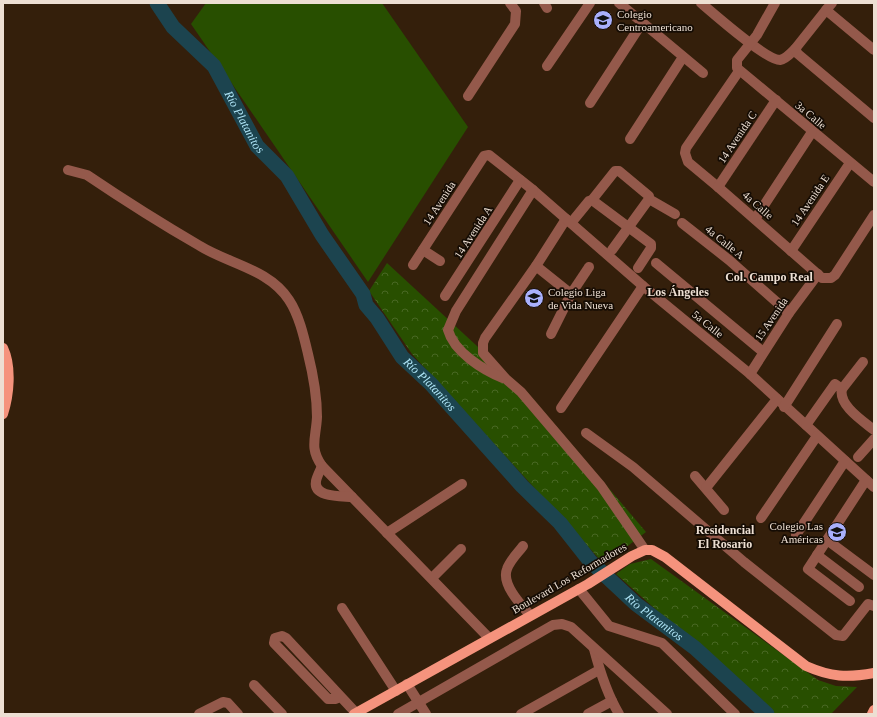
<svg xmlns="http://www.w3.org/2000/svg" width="877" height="717" font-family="Georgia,serif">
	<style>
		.green { fill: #284f00 }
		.forest { fill: url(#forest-crowns) }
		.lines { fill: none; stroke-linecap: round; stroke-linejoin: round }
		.river { stroke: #1c444f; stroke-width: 15 }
		.minor { stroke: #94594b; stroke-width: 10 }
		.major { stroke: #f5937d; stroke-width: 10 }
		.labels { text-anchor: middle; stroke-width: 3.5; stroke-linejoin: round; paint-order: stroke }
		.poi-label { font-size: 11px; fill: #eddfd3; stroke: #150c04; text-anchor: start }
		.street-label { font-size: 11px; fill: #eddfd3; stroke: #150c04 }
		.water-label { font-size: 12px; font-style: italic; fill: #afe5f7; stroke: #150c04 }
		.neighbourhood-label { font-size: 12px; font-weight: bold; fill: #eddfd3; stroke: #150c04 }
	</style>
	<defs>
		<pattern id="forest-crowns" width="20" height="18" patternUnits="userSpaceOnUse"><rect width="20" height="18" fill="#284f00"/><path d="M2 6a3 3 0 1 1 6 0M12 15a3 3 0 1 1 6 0" fill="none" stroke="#486824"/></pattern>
	</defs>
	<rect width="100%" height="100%" fill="#341f0b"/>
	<path class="green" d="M206,3H382L468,127L368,282L191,24Z"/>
	<g class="forest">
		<path d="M387,263L528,393L646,532L604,564L412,354L369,291Z"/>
		<path d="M651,559L818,680L836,686L857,687L831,714H773L616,574L630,564Z"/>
	</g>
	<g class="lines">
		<path class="river" id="s1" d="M157,3L173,27L214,66L257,146L287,176L322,235L363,294L366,305L377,318L402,357L431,384L522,486L560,523L590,561L636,604L695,648L767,714"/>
		<g class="minor">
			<path d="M544,3L547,8"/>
			<path d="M619,3L703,73"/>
			<path d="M701,3C714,14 766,60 780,60C786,59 791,53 795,49"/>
			<path d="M775,3L757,35L737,60V68L874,182"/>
			<path d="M832,3L826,10L874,50"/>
			<path d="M826,10L795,49L798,54L874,118"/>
			<path d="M547,66L590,3"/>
			<path d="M739,71L686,148L685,153L688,162L718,187L822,278H831L835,275L874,215"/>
			<path d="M468,96L515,24L516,11L510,3"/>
			<path d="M590,103L642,23"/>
			<path d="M630,139L683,57"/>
			<path d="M68,170L87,175C124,200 162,224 200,246C229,264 269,269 289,300C299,315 304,337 308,354C313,374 317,397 317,417C316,438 309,448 322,466L489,638"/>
			<path d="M718,187L776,100"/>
			<path d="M649,199L675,214"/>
			<path d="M592,200L651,244V248L638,268"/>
			<path d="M566,219L536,266L485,338L483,343V353L506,379L521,392L601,486L645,550"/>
			<path d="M755,219L812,132"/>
			<path d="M571,223L589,201L592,200L615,171H619L649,196V199L612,250"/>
			<path d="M682,223L729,260L789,313"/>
			<path d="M423,250L440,261"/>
			<path d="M791,251L850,163"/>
			<path d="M656,263L763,352"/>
			<path d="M413,265L484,156L489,155L533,190L643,286L750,374L874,487"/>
			<path d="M536,266L571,294L551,334"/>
			<path d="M571,294L589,267"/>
			<path d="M445,296L520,180"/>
			<path d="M863,362L842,389C838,405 863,421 874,430"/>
			<path d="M750,374L789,313L818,274"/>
			<path d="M503,378C483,370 454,352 448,330L456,311L533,190"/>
			<path d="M784,407L837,324"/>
			<path d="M561,408L643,286"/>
			<path d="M806,425L835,384L842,389"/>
			<path d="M586,433L633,467L744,562L836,635L843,636L868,604L874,606"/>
			<path d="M858,457L874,439"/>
			<path d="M322,466C320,471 317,476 316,481C313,498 342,496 352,497"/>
			<path d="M695,476L724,510"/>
			<path d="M706,488L777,399"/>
			<path d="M761,518L817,436"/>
			<path d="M387,533L462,484"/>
			<path d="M796,535L845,461"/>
			<path d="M827,540L874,575"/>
			<path d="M523,546C518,553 510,560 507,569C501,584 521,605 530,615"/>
			<path d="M817,555L859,587"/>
			<path d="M432,578L461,549"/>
			<path d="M579,589L609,626L662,643L735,714"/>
			<path d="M850,601L808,569L866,480"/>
			<path d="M342,608L396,691"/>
			<path d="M594,649C600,672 607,694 619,714"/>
			<path d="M407,684L426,714"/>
			<path d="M254,685L282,714"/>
			<path d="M340,697L335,699H328L274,643L275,638L282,636L286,638L356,713"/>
			<path d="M199,714L223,702L228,703L238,714"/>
			<path d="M398,714L553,625L562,624L571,627L667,714"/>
			<path d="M521,714L599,670"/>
			<path d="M588,714L612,701"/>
		</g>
		<g class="major">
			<path d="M3,348C12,367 9,395 3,414"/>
			<path d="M354,714L588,584L632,556L645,550H652L665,557L806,666C831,677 847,678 874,673"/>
			<path d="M872,714L874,710"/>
		</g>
	</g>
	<defs>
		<symbol id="school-disc" viewBox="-11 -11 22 22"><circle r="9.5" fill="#a9b0fc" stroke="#150c04"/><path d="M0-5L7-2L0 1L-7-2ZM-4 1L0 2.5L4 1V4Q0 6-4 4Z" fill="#111"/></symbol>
	</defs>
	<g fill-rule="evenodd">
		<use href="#school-disc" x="592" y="9" width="22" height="22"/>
		<use href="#school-disc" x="523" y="287" width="22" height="22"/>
		<use href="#school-disc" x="826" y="521" width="22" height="22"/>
	</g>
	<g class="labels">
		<g class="poi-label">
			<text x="617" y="18">Colegio<tspan x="617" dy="13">Centroamericano</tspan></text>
			<text x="548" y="296">Colegio Liga<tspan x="548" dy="13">de Vida Nueva</tspan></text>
			<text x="823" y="530" text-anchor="end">Colegio Las<tspan x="823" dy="13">Américas</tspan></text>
		</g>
		<g class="street-label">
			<text transform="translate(811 115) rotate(40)" y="4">3a Calle</text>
			<text transform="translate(737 137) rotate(-56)" y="4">14 Avenida C</text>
			<text transform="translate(810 200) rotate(-56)" y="4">14 Avenida E</text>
			<text transform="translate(439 203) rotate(-57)" y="4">14 Avenida</text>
			<text transform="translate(758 205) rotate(41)" y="4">4a Calle</text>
			<text transform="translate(473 232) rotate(-57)" y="4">14 Avenida A</text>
			<text transform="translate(725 242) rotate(39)" y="4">4a Calle A</text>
			<text transform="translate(771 319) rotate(-56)" y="4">15 Avenida</text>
			<text transform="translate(708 324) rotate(39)" y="4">5a Calle</text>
			<text transform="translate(569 578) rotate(-30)" y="4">Boulevard Los Reformadores</text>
		</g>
		<g class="water-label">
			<text dy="4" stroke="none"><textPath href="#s1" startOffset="149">Río Platanitos</textPath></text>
			<text dy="4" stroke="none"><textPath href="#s1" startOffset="473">Río Platanitos</textPath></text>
			<text dy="4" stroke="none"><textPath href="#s1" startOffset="797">Río Platanitos</textPath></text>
		</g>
		<g class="neighbourhood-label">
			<text x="769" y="281">Col. Campo Real</text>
			<text x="678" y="296">Los Ángeles</text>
			<text x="725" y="534">Residencial<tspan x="725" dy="14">El Rosario</tspan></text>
		</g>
	</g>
	<rect width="877" height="717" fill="none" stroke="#eddfd3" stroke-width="8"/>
</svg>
